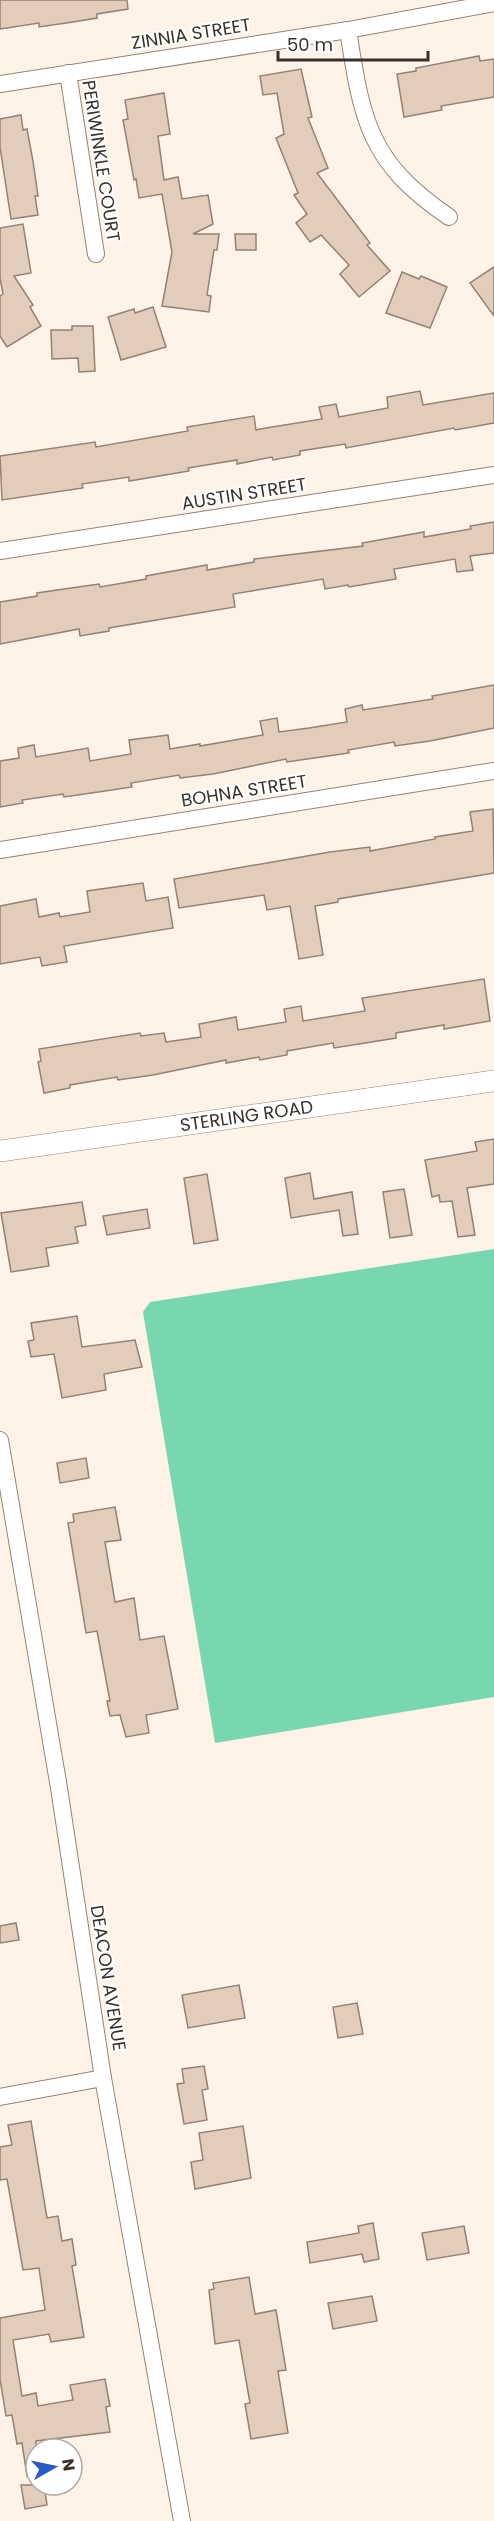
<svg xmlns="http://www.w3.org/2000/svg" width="494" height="2521" font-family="Poppins,sans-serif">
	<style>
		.green { fill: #78d7ae }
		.building { fill: #e2cdbc; stroke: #948171; stroke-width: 1.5 }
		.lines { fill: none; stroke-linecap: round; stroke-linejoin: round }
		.minor-casing { stroke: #968373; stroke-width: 18 }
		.tertiary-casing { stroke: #968373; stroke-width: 22 }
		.minor { stroke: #fff; stroke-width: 16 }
		.tertiary { stroke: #fff; stroke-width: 21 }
		.labels { text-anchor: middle; stroke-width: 4.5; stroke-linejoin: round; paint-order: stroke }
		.street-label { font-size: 18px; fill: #383029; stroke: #fff }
	</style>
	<rect width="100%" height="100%" fill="#fff2e7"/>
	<path class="green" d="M494,1249V1697L215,1743L143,1312L150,1302Z"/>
	<g class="building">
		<path d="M0,0H127L128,9L97,14V18L73,22L39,27V23L0,29Z"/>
		<path d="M479,56L480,61L494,59V97L441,106L442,110L404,117L397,74L416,71V68Z"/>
		<path d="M301,69L312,117L308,118L328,168L317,173L370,243L367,245L390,271L359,297L340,274L349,265L321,235L310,242L296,223L307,214L294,195L298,193L276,138L284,134L277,93L263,95L260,76Z"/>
		<path d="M164,93L170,134L158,136L164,180L178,177L182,199L208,195L213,224L193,234H219L217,250H214L207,295L211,296L209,312L162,306L172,252L162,194L139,198L136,179L134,180L123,120L128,119L125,100Z"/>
		<path d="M21,115L23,130L27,129L33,161L38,196H35L38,215L11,219L0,147V119Z"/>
		<path d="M23,224L31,273L14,276L33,305L30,307L41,326L7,347L0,336V296L3,294L0,278V228Z"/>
		<path d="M235,234H256V250H236Z"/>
		<path d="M494,267V316L470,283Z"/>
		<path d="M402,272L419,279L421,276L447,287L430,328L386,313Z"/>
		<path d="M153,307L166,347L121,360L108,317L134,309L135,313Z"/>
		<path d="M72,326H93L95,371L79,372L78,358L52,359L51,330H72Z"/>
		<path d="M420,391L423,405L494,393V423L455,430L454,428L346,448L345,444L300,451V455L273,460L272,457L237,464V460L188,468L189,471L129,481V477L82,484L83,488L2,500L0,456L95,442L96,447L188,431L187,427L254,416L256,430L260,429L322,419L319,407L336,404L339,417L388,408L387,397Z"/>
		<path d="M494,522V553L470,556L473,570L457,572L455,559L394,569L396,579L349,587L348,585L325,589L323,579L233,594L235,607L109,628V631L80,636L79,629L0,644V602L37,596V593L64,589L99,584L100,587L146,579V576L207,565V570L254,562V559L363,546L362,543L424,532V537L471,529L470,526Z"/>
		<path d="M494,685V728L430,741L395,746L394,742L348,750L349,753L321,757L287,762L286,759L213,774L180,778L179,775L131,783L132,787L105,791L64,797L63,794L22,800L23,803L0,807V761L19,758L18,748L34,745L36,757L88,748L90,761L131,754L129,740L168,735L170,749L200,744V746L263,735L260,721L277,718L279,732L309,728L347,722L345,709L362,705L363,710L433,699L432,696Z"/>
		<path d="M493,809L494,873L338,899V902L315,906L323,955L299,959L290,906L267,910L264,895L179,908L174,879L330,852L370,847V851L435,839V837L473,831L470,812Z"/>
		<path d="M143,883L146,901L168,897L173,928L64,946L67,962L42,966L40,957L0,964V906L36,899L39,917L59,913L60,917L90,912L87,891Z"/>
		<path d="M484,979L490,1021L444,1029V1025L396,1033V1038L334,1048L333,1043L287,1051V1055L260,1060L259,1057L226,1063V1060L153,1075L118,1080L117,1077L70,1085V1088L44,1093L38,1062L41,1061L39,1049L140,1033L141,1036L164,1033L166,1042L201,1037L199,1024L236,1017L238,1030L286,1022L284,1009L301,1006L303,1021L365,1011L362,998Z"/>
		<path d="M494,1139V1184L467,1188L475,1235L458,1237L452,1201L440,1202L439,1195L432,1197L425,1160L477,1151L475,1142Z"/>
		<path d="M310,1173L314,1199L352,1192L358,1234L343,1236L339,1210L291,1218L285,1178Z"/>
		<path d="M207,1174L218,1240L194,1244L184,1178Z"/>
		<path d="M404,1189L412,1235L390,1238L383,1192Z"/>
		<path d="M82,1202L86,1225L75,1227L78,1243L46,1248L49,1266L11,1272L1,1213Z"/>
		<path d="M147,1209L150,1228L107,1235L103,1216Z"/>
		<path d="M77,1316L82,1347L135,1340L142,1367L104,1374L106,1390L62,1398L54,1354L31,1357L28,1341L34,1340L31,1323Z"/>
		<path d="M86,1458L89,1478L60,1483L57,1463Z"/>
		<path d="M115,1507L121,1540L105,1542L115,1602L134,1598L140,1640L164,1636L178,1709L146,1715L149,1733L126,1737L120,1715L110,1716L107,1701H110L97,1631L86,1633L68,1523L74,1522L73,1514Z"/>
		<path d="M16,1923L19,1940L0,1943V1926Z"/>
		<path d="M239,1985L245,2018L188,2028L182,1995Z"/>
		<path d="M357,2003L363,2034L338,2038L333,2007Z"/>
		<path d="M204,2066L208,2089L202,2090L207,2120L184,2124L177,2084L184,2083L182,2069Z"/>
		<path d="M31,2121L47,2218L58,2216L62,2241L72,2239L76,2265L72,2266L84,2337L51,2342L49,2334L13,2340L22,2396L36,2393L38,2406L73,2400L70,2385L105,2379L110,2406L106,2407L110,2432L36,2441V2475L27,2476L22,2443L17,2444L12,2415L6,2416L0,2379V2318L45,2310L39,2268L23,2270L7,2179L0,2180V2147L12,2145L8,2125Z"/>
		<path d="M243,2126L251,2178L195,2189L191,2162L203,2160L199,2133Z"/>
		<path d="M373,2223L379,2259L364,2262L362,2254L310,2263L307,2242L359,2233L358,2226Z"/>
		<path d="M464,2226L469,2253L427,2260L422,2233Z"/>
		<path d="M249,2277L255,2314L276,2310L286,2370L278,2371L288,2433L251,2439L245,2404L250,2403L239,2340L215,2344L209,2290L214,2289L213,2283Z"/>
		<path d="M372,2296L377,2321L333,2329L328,2303Z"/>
		<path d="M21,2485H44L47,2505L25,2509Z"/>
	</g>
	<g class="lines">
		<defs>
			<g id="minor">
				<path d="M348,30C362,120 368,162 449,217"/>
				<path d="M68,73L96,254"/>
				<path d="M0,84L348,30L494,3"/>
				<path d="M0,551L494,475"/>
				<path d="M0,850L494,771"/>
				<path d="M0,1440L59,1788L103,2078L182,2521"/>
				<path d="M0,2097L103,2078"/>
			</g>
			<g id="tertiary">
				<path id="s1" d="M0,1151L494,1081"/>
			</g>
		</defs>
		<use href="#minor" class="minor-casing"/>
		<use href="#tertiary" class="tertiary-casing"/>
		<use href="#minor" class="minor"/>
		<use href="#tertiary" class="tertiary"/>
	</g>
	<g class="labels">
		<g class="street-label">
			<text transform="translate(191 34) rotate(-9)" y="6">ZINNIA STREET</text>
			<text transform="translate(101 161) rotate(81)" y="6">PERIWINKLE COURT</text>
			<text transform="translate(244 494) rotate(-9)" y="6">AUSTIN STREET</text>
			<text transform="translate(244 791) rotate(-9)" y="6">BOHNA STREET</text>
			<text dy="6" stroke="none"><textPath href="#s1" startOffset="249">STERLING ROAD</textPath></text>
			<text transform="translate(108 1978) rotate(81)" y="6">DEACON AVENUE</text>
		</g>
	</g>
	<g transform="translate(54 2467) rotate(81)"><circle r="28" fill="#ffffff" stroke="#afaca9" stroke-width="1.5"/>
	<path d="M0-4.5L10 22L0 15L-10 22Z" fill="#2759c7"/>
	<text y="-9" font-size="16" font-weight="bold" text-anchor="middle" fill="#383029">N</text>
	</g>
	<path d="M278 51v9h150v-9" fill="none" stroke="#383029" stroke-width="3"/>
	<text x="287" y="51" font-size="18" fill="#383029" stroke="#ffffff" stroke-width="4.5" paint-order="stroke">50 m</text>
</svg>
